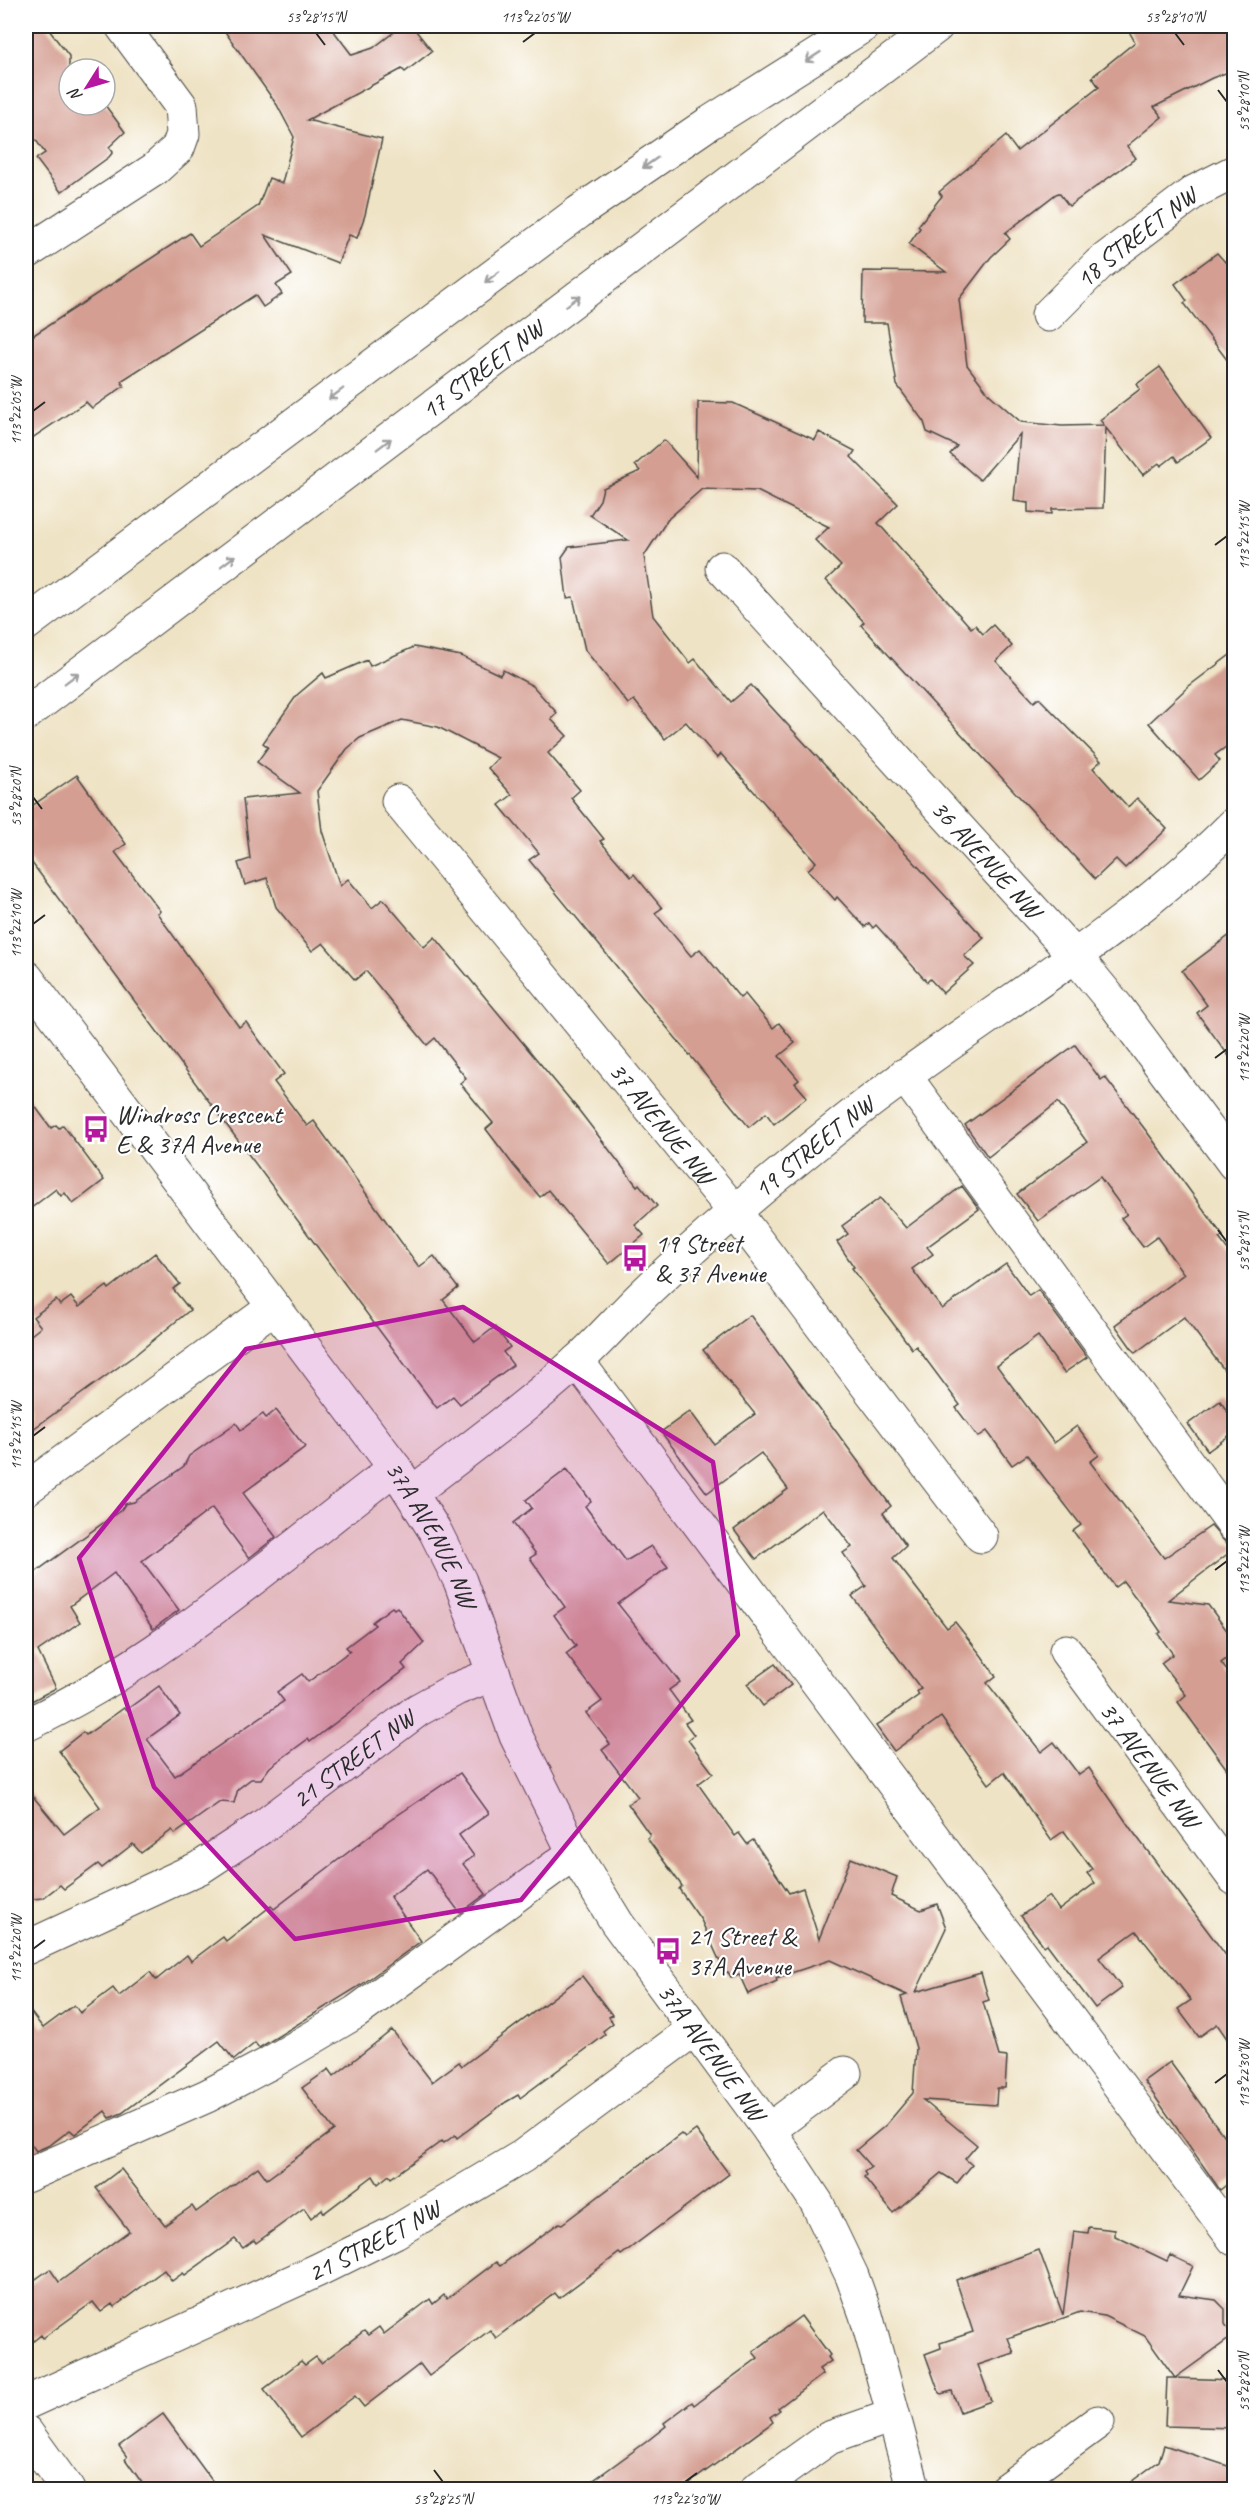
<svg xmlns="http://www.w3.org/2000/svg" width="1260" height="2515" font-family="Caveat,sans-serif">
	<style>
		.building { fill: #d49e92 }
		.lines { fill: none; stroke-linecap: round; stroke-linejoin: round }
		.minor-casing { stroke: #484742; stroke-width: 35 }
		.major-casing { stroke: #484742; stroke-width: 35 }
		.minor { stroke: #fff; stroke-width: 33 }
		.major { stroke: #fff; stroke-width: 33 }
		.oneway { stroke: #a0a0a0 }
		.marked { fill: #b5179e; fill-opacity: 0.2; stroke: #b5179e; stroke-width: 4.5; stroke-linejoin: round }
		.ticks { fill: none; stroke: #2b2b2b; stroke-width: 2 }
		.labels { text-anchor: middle; stroke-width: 4.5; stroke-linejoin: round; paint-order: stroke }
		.street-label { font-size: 26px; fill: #2b2b2b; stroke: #fff }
		.poi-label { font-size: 26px; fill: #2b2b2b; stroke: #fff; text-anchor: start }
		.neatline { fill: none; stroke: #2b2b2b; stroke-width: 2 }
		.ticks-label { font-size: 15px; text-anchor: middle; fill: #2b2b2b }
	</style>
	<rect width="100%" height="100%" fill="#fff"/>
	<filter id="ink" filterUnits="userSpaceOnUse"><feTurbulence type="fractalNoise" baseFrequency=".0167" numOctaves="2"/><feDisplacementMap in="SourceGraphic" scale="12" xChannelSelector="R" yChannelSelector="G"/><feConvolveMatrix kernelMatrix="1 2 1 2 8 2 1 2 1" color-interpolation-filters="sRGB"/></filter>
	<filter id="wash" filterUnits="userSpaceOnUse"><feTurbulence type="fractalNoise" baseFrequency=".008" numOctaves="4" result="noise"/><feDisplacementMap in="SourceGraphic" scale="24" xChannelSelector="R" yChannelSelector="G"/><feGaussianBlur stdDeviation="1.35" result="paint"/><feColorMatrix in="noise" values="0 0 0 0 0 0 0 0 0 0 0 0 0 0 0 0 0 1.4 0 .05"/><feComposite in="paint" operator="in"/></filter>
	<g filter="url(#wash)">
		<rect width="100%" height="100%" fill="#efe3c5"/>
		<g id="blocks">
			<g class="building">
				<path d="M26,26H46L69,56V105H105L125,132L109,147L113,152L109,157L61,192L36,159L45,153L26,126Z"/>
				<path d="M221,26H330L352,55L373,48L402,26H412L432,51L405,72L402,69L307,120L382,139L365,215L357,238L349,235L338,263L265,235L292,275L276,285L282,294L263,307L255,295L121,381L124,386L92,408L86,402L26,442V340L190,233L199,246L258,206L269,178L282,183L294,137L277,105Z"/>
				<path d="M1126,26H1234V70L1212,78L1154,107L1162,117L1127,146L1136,158L1069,206L1059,193L1056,194L1005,233L1010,239L991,257L959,299L967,365L989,394L1021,422L1062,426L1104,425L1100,420L1140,389L1137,384L1160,367L1211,438L1178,462L1174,456L1161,466L1159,463L1143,475L1106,428L1103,508L1052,509V514L1028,512V503L1014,501L1020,434L980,480L950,454L957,446L927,432L924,422L897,385L887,323H862L863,271L946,272L909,244L920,228L918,226L942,196L939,192L1006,136L1017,151L1099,87L1092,77L1135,42Z"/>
				<path d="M1217,253L1225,262L1234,255V369L1184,303L1187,301L1175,284Z"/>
				<path d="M698,402L733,403L815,440L819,432L855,451L851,457L898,504L878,523L971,628L975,625L983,634L993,625L1012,646L996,661L1034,702L1039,698L1101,761L1093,768L1128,807L1137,798L1167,829L1125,868L1116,859L1095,879L861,625L864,622L826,580L841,566L815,540L829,527L757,491L702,489L668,519L644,556L653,616L690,663L695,659L731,702L751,685L984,938L964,956L974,965L943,993L930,979L927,982L876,925L873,928L869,923L865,927L837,897L835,900L808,870L816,862L721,754L717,758L686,722L665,739L634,700L628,704L585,650L573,597L567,598L562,557L569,547L628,540L590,515L600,500L603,488L640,471L635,465L664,440L697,477Z"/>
				<path d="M414,647L461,656L500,675L503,670L533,686L557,713L551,719L567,736L548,753L580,790L571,798L604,839L600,841L631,877L634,874L662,908L655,913L691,956L700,949L740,998L745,994L773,1028L779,1023L795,1043L779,1056L799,1080L795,1083L807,1097L774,1124L766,1113L749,1127L529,860L539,853L499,805L512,795L488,768L498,758L438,727L402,720L360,738L347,749L317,791L322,831L340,886L348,879L372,908L383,899L424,947L435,937L577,1108L637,1186L639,1184L657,1206L635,1225L644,1235L609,1264L548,1190L540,1197L514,1166L486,1129L493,1123L460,1083L466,1078L435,1038L427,1045L366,971L355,980L323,943L312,951L276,907L267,878L245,885L238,863L250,859L243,799L300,793L257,762L268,747L263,743L297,695L323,673L326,678L367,660L370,666Z"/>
				<path d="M1234,652V741L1215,755L1220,761L1199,780L1149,723L1189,686Z"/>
				<path d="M77,775L126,844L115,852L160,911L157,913L239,1027L246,1022L284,1074L274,1082L307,1126L314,1121L419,1267L434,1256L458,1288L443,1300L475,1342L495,1327L510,1347L503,1352L513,1365L460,1404L453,1396L437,1408L26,855V810Z"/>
				<path d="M1234,932V1063L1197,1013L1207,1005L1182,971Z"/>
				<path d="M1075,1045L1101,1080L1105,1077L1147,1132L1223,1236L1219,1238L1234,1258V1383L1184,1317L1135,1353L1115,1325L1184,1274L1157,1237L1143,1247L1121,1218L1127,1214L1100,1177L1038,1221L1017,1194L1087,1142L1058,1102L988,1157L965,1125Z"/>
				<path d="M26,1094L51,1128L56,1125L59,1128L63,1125L104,1180L73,1204L65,1193L61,1196L56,1189L26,1212Z"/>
				<path d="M962,1186L979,1209L927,1247L933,1254L912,1269L942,1309L1006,1264L1029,1296L1038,1290L1087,1357L1064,1373L1038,1336L997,1366L1054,1443L1077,1426L1099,1455L1090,1462L1164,1558L1211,1526L1226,1543L1234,1544V1549L1168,1600L1208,1605L1234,1640V1653L1221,1663L1234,1680V1779L1178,1702L1186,1695L1161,1663L1173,1654L1158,1634L1161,1632L1152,1619L1123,1581L1115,1587L1073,1531L1081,1525L1027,1455L1012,1465L987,1431L978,1437L956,1408L960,1405L916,1346L912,1349L852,1268L854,1267L837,1242L848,1234L842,1226L880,1198L906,1228Z"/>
				<path d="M155,1253L180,1284L173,1289L190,1310L135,1355L26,1434V1339L41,1327L33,1317L56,1300L60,1305L71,1297L79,1307L107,1286L109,1289Z"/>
				<path d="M750,1315L891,1506L883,1513L906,1546L893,1558L947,1628L955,1622L981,1655L996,1676L987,1683L1041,1752L1054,1742L1079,1775L1089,1768L1131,1829L1234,1966V2049L1217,2024L1199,2037L1178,2009L1191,2000L1136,1931L1099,1958L1122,1988L1095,2008L1047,1944L1044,1946L1021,1916L1049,1896L1059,1910L1095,1883L1087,1873L1092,1869L1064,1831L1051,1840L1004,1772L989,1784L941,1717L894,1751L876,1726L919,1695L917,1691L921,1689L852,1596L866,1586L843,1553L852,1547L823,1509L756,1559L734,1530L788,1489L761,1453L707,1493L661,1432L690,1411L714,1444L755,1414L703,1350Z"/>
				<path d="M1220,1401L1234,1421V1432L1208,1451L1188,1424Z"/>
				<path d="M276,1410L305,1447L243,1493L276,1537L249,1558L212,1508L142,1561L179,1610L153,1629L114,1573L70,1606L80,1622L38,1651L56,1688L26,1704V1579L121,1510L125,1504L134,1502L184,1466L189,1456L236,1423L241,1430L263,1414L266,1418Z"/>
				<path d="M567,1469L591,1501L585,1506L626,1561L651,1546L668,1567L618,1604L680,1682L669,1690L691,1720L685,1723L694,1735L688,1740L713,1773L698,1784L735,1836L739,1833L747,1844L753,1840L789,1893L803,1888L819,1939L851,1858L897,1877L891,1896L921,1910L937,1904L946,1928L916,1992L981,1973L989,2000L983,2002L999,2056L1007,2057L1005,2088H997L996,2105L923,2100L977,2145L965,2159L972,2165L957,2183L941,2173L893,2213L864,2177L866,2175L864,2172L871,2167L856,2150L886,2125L913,2093L916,2048L901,1997L907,1995L830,1960L776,1978L777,1981L748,1994L739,1974L731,1977L728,1972L725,1973L701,1920L679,1889L682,1886L647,1838L650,1835L628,1804L638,1797L602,1750L610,1744L586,1713L602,1701L566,1654L576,1646L554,1615L565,1607L530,1558L536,1554L513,1523L532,1508L526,1500Z"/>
				<path d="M392,1607L394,1609L397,1607L424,1643L402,1664L406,1669L310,1742L308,1739L270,1767L261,1779H251L238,1789L234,1803L220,1802L175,1834L172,1830L141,1853L133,1844L102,1868L98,1864L64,1889L60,1885L43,1898L33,1899L26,1889V1788L64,1834L100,1807L59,1751L83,1732L86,1735L124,1708L126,1710L159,1686L180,1715L147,1739L175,1776L284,1701L277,1692L302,1674L308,1682L350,1651L346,1647L375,1625L372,1622Z"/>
				<path d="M775,1664L791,1685L763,1706L747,1684Z"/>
				<path d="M460,1773L489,1813L459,1835L474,1856L463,1864L486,1894L460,1913L427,1869L390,1897L421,1941L361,1985L259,2048L255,2043L234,2060L219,2041L122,2113L110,2118L105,2111L75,2134L70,2130L50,2145L36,2151L26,2137V2006L43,2028L74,2005L80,2013L113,1988L119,1996L150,1972L156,1980L187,1955L191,1961L223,1937L226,1941L271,1906L274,1909L389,1821Z"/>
				<path d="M582,1976L612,2015L609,2017L613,2023L603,2031L605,2035L520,2098L518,2095L506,2102L457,2138L455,2135L444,2143L442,2141L391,2178L389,2175L378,2184L373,2176L324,2213L322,2209L311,2218L304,2208L256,2243L254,2240L243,2248L235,2239L185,2275L183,2273L172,2281L164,2270L114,2307L112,2304L101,2312L93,2302L43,2338L41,2335L26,2347V2286L50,2269L59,2282L129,2231L96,2188L121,2169L165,2225L192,2206L196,2212L258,2167L267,2179L334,2130L302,2088L329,2069L334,2076L392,2030L432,2082L459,2062L462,2066Z"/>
				<path d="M1170,2062L1234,2150V2179L1220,2190L1144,2081Z"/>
				<path d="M696,2130L729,2174L621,2255L619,2253L559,2298L555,2293L496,2338L490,2330L429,2376L420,2364L364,2407L355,2396L301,2437L264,2389L301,2361L305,2365L316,2357L321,2363L364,2331L368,2335L379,2327L384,2334L430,2299L433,2304L444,2295L447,2299L496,2262L500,2266L559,2223L562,2224L681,2134L685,2138Z"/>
				<path d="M1089,2227L1115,2230V2236L1167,2261L1170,2255L1193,2266L1179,2295L1216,2300L1225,2309V2324L1233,2336L1175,2378L1234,2380V2428L1165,2426L1167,2378H1175L1145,2336L1104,2316L1080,2312L1008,2338L1014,2353L978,2365L991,2401L960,2412L952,2391L941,2394L938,2390L925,2354L941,2348L940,2343L973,2332L956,2280L1039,2250L1063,2315L1074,2231L1088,2233Z"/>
				<path d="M801,2316L830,2355L828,2357L831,2361L819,2369L823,2374L778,2408L780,2410L770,2417L773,2422L680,2490H580L646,2442L666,2426L664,2423L692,2402L694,2405L758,2358L753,2352Z"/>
				<path d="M163,2414L219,2490H147L125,2459L127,2457L119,2446Z"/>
				<path d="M1164,2445L1234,2468V2490H1120L1159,2461Z"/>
			</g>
		</g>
	</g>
	<g filter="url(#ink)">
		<use href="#blocks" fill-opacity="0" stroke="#484742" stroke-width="1.5"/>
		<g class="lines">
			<defs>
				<g id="minor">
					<path d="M26,253L155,169L178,148L183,134L181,106L122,26"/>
					<path id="s1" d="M1048,315L1099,264L1194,192L1234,172"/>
					<path id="s2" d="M722,568L1075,956L1117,1007L1234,1164"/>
					<path id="s3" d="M398,801L735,1212L981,1536"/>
					<path id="s4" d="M26,977L395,1468L435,1531L460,1581L516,1736L574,1853L617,1923L769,2130L817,2203L852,2276L866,2315L914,2490"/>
					<path d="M904,1075L1234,1526"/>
					<path d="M577,1361L1234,2239"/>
					<path d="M26,1489L274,1307"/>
					<path id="s5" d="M412,1493C467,1450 523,1410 575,1363C601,1340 624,1312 650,1288C712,1229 778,1174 845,1121C972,1020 1119,940 1234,824"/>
					<path id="s6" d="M1066,1651L1234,1878"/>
					<path d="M26,1725C161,1662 276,1558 395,1468"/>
					<path id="s7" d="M26,1948L201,1867L262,1827L418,1710L456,1689L494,1674"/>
					<path d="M769,2130L845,2073"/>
					<path d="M26,2176L207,2096L268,2064L356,2012L574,1853"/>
					<path id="s8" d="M26,2403L318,2270L395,2232L523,2156L693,2030"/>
					<path d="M26,2432L68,2490"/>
					<path d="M756,2490L829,2438L892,2416"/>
					<path d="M1005,2490L1098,2422"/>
				</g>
				<g id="major">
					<path d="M26,624L579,212L709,123L863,26"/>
					<path id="s9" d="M26,714L937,26"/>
				</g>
			</defs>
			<use href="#minor" class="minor-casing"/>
			<use href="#major" class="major-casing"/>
			<use href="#minor" class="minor"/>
			<use href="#major" class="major"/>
		</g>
		<defs><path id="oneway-shaft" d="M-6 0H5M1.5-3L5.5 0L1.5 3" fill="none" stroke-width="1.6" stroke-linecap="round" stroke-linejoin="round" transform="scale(1.5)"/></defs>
		<g class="oneway">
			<use href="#oneway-shaft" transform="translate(813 57) rotate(147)"/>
			<use href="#oneway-shaft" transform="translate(650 163) rotate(145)"/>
			<use href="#oneway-shaft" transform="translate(492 277) rotate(143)"/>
			<use href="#oneway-shaft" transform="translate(573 301) rotate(-37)"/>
			<use href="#oneway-shaft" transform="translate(336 394) rotate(143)"/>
			<use href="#oneway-shaft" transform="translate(384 444) rotate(-37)"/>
			<use href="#oneway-shaft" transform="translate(228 561) rotate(-37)"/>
			<use href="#oneway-shaft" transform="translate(72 678) rotate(-37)"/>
		</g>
	</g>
	<path class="marked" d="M463,1307L713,1462L738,1635L521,1900L295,1939L154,1787L79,1558L246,1349Z"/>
	<path class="ticks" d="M316,33L325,45M1175,33L1184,45M523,42L535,33M1218,90L1227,102M33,411L45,402M1215,545L1227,536M33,797L42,809M33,924L45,915M1215,1058L1227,1049M1218,1230L1227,1242M33,1436L45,1427M1215,1570L1227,1561M33,1949L45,1940M1215,2083L1227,2074M1218,2370L1227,2382M434,2470L443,2482M685,2482L697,2473"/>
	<defs>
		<symbol id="bus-bare" viewBox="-9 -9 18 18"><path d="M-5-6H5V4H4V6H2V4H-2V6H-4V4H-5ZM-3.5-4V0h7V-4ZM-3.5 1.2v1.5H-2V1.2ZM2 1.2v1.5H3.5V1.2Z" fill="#b5179e" stroke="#fff" stroke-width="2.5" paint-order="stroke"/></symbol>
	</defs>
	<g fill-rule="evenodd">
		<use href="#bus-bare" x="77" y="1110" width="38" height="38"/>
		<use href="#bus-bare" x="616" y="1239" width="38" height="38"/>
		<use href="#bus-bare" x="649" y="1932" width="38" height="38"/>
	</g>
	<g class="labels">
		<g class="street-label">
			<text dy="9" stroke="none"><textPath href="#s1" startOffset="118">18 STREET NW</textPath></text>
			<text dy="9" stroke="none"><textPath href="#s9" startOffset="572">17 STREET NW</textPath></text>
			<text dy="9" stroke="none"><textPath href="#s2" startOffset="393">36 AVENUE NW</textPath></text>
			<text dy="9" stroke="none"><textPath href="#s3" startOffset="416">37 AVENUE NW</textPath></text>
			<text dy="9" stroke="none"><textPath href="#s5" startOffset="531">19 STREET NW</textPath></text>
			<text dy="9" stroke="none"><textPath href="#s4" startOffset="690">37A AVENUE NW</textPath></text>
			<text dy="9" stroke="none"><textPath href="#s7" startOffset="380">21 STREET NW</textPath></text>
			<text dy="9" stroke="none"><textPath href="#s6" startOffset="141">37 AVENUE NW</textPath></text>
			<text dy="9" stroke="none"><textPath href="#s4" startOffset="1282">37A AVENUE NW</textPath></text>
			<text dy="9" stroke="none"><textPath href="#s8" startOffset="384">21 STREET NW</textPath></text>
		</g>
		<g class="poi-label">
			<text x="116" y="1123">Windross Crescent<tspan x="116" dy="30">E &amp; 37A Avenue</tspan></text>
			<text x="655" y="1252">19 Street<tspan x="655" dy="30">&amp; 37 Avenue</tspan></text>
			<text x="688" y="1945">21 Street &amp;<tspan x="688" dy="30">37A Avenue</tspan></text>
		</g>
	</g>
	<rect width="1260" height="2515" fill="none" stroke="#fff" stroke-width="66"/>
	<g transform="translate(87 87) rotate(233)"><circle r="28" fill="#ffffff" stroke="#aaaaaa" stroke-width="1.5"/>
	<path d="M0-4.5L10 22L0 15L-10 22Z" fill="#b5179e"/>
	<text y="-9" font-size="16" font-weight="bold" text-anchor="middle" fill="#2b2b2b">N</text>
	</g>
	<rect x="33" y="33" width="1194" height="2449" class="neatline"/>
	<g class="ticks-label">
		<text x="316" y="22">53°28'15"N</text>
		<text x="535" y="22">113°22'05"W</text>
		<text x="1175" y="22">53°28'10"N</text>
		<text transform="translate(1244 102) rotate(-90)" y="5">53°28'10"N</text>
		<text transform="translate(16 411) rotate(-90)" y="5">113°22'05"W</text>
		<text transform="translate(1244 536) rotate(-90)" y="5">113°22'15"W</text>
		<text transform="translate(16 797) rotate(-90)" y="5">53°28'20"N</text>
		<text transform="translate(16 924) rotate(-90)" y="5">113°22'10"W</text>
		<text transform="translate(1244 1049) rotate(-90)" y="5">113°22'20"W</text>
		<text transform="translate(1244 1242) rotate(-90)" y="5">53°28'15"N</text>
		<text transform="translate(16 1436) rotate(-90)" y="5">113°22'15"W</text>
		<text transform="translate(1244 1561) rotate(-90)" y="5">113°22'25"W</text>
		<text transform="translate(16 1949) rotate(-90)" y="5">113°22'20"W</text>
		<text transform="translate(1244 2074) rotate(-90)" y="5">113°22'30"W</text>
		<text transform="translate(1244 2382) rotate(-90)" y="5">53°28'20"N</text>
		<text x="443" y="2504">53°28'25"N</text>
		<text x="685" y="2504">113°22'30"W</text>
	</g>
</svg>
